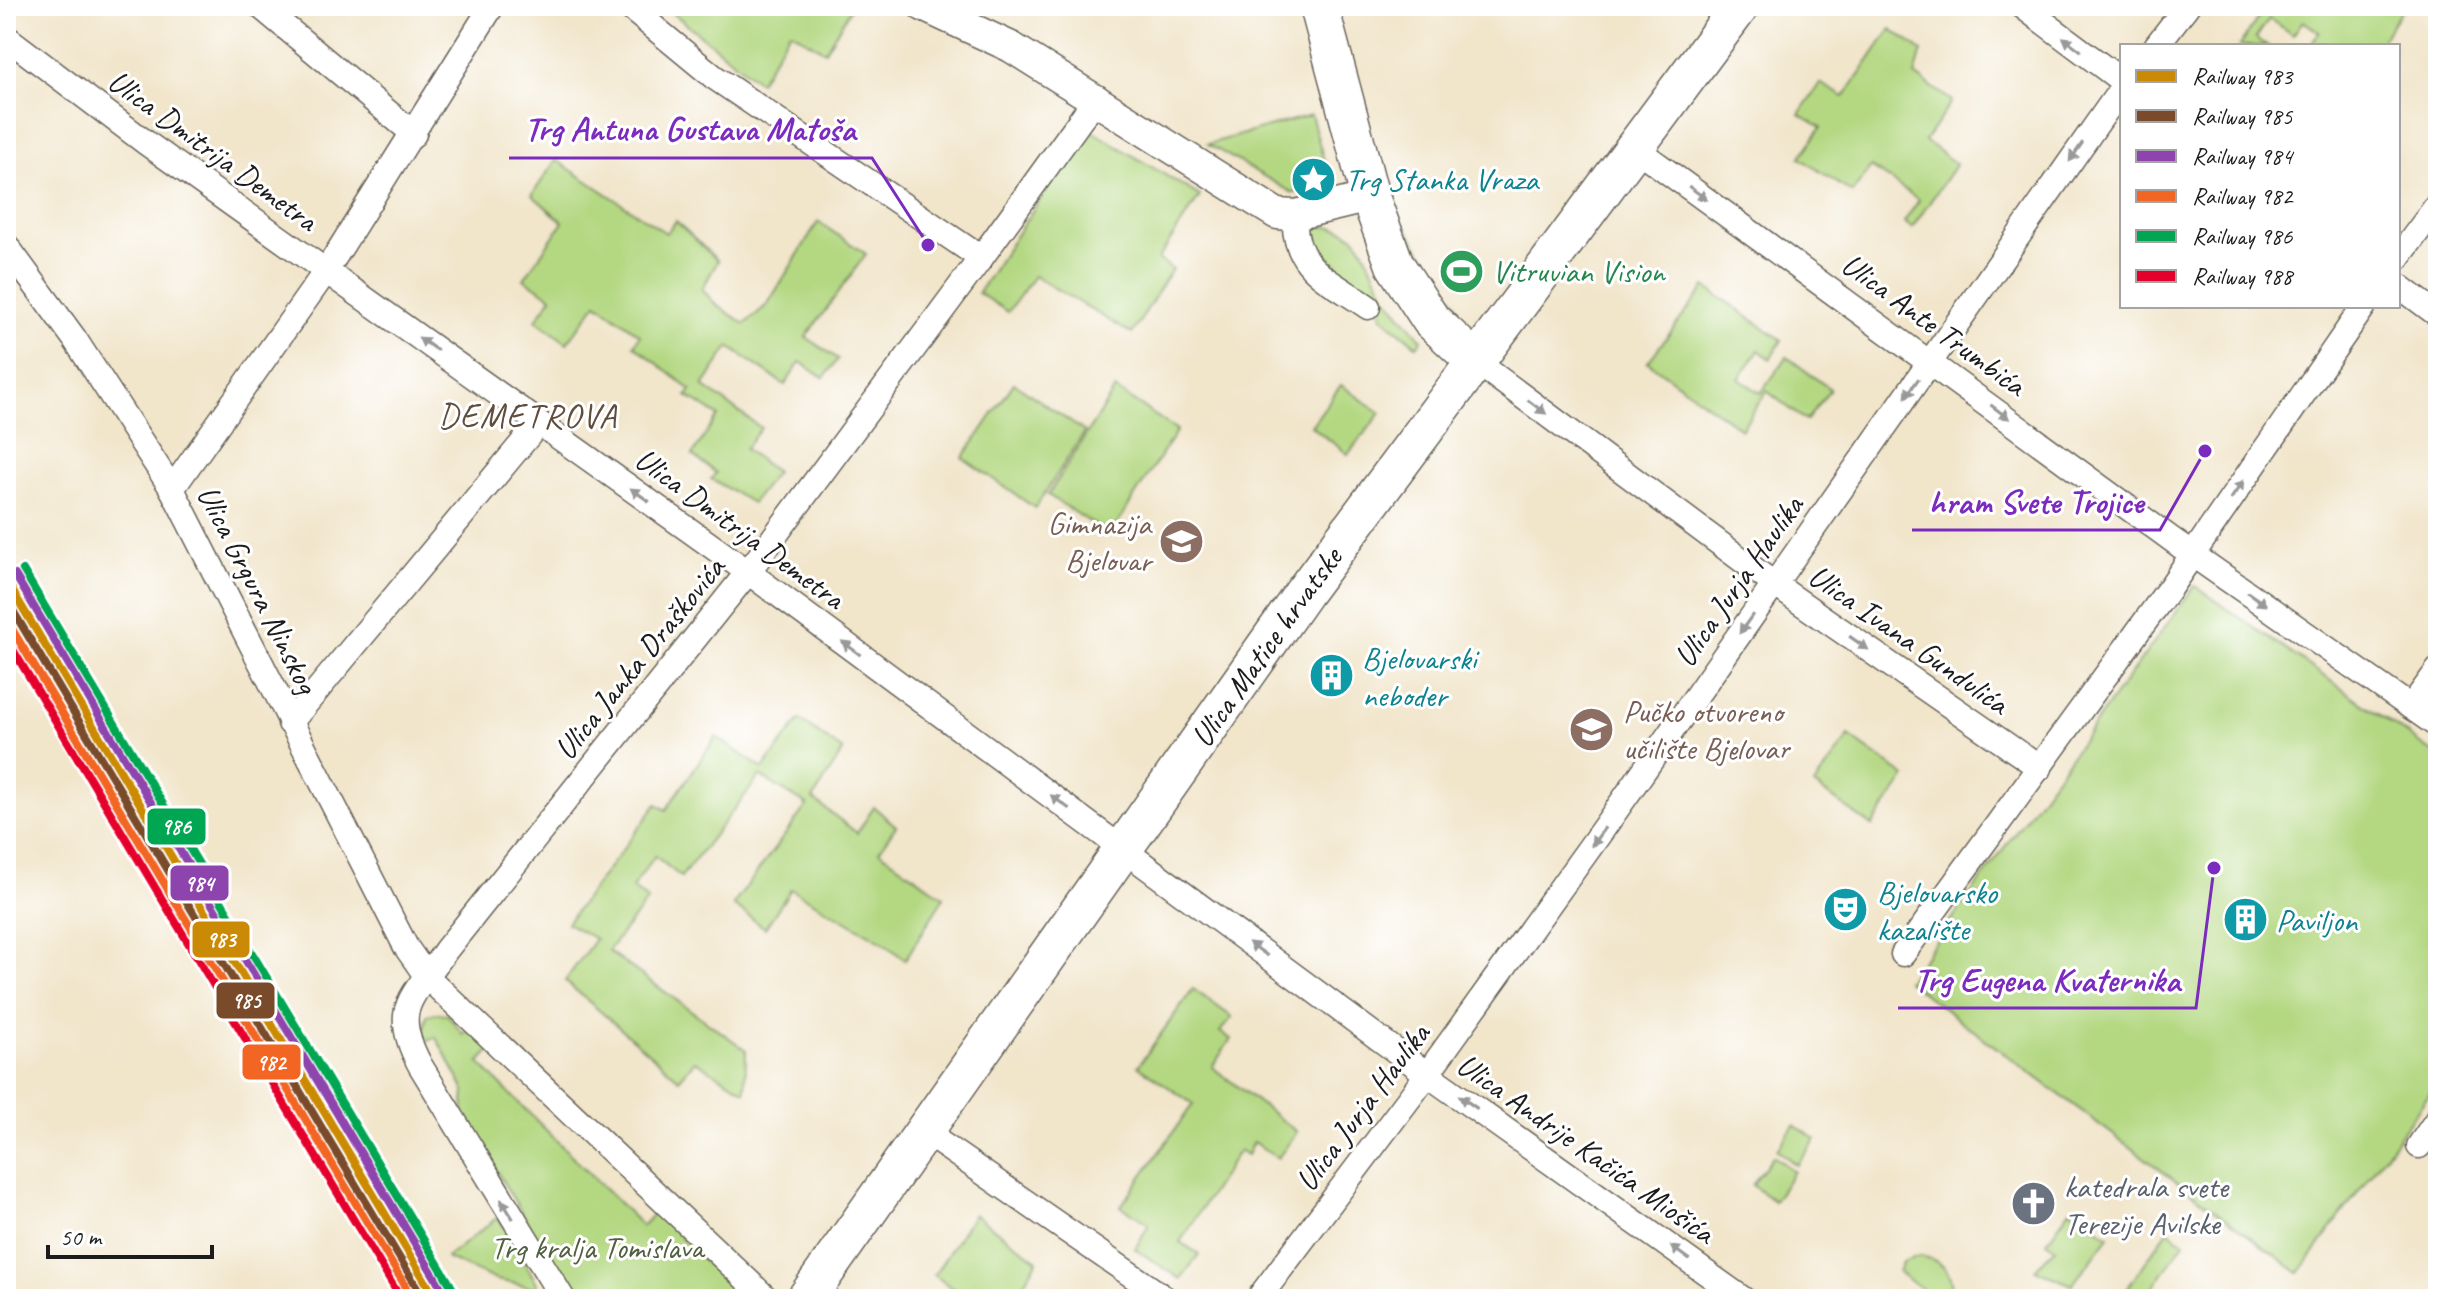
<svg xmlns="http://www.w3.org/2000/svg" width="2444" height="1305" font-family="Caveat,sans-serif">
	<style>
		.green { fill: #b4d882; stroke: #687a4f; stroke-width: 2 }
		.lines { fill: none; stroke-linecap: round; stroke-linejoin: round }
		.minor-casing { stroke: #676259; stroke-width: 27 }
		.tertiary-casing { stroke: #676259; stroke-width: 33 }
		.primary-casing { stroke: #676259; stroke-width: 41 }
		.minor { stroke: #fff; stroke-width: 24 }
		.tertiary { stroke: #fff; stroke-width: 30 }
		.primary { stroke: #fff; stroke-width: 38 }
		.rail-1-casing { stroke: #fff; stroke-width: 14 }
		.rail-2-casing { stroke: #fff; stroke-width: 14 }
		.rail-3-casing { stroke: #fff; stroke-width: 14 }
		.rail-4-casing { stroke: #fff; stroke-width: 14 }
		.rail-5-casing { stroke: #fff; stroke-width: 14 }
		.rail-6-casing { stroke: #fff; stroke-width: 14 }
		.rail-1 { stroke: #cb8a06; stroke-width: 8 }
		.rail-2 { stroke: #7a4b2a; stroke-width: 8 }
		.rail-3 { stroke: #8e44ad; stroke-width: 8 }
		.rail-4 { stroke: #f26522; stroke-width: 8 }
		.rail-5 { stroke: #00a651; stroke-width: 8 }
		.rail-6 { stroke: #e4002b; stroke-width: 8 }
		.oneway { fill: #999 }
		.labels { text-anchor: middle; stroke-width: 6; stroke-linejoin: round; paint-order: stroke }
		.street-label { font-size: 32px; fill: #1c1c1c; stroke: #fff }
		.culture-label { font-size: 32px; fill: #0d838f; stroke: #fff; text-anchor: start }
		.leisure-label { font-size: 32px; fill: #27864d; stroke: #fff; text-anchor: start }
		.education-label { font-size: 32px; fill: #785e54; stroke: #fff; text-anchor: end }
		.worship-label { font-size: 32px; fill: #5b616d; stroke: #fff; text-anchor: start }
		.park-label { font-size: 32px; fill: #515e40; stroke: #fff }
		.neighbourhood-label { font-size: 34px; letter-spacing: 2px; fill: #5f4e3d; stroke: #fff }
		.leader { fill: none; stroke: #7b2cbf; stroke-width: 3 }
		.callout-dot { fill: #7b2cbf; stroke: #fff; stroke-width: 3 }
		.callout-label { font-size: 34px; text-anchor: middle; font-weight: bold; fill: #7b2cbf; stroke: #fff; stroke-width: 6; stroke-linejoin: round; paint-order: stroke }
		.line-badge { stroke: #fff; stroke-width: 3 }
		.badge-label { font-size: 22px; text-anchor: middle; font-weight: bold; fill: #fff }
	</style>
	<rect width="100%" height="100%" fill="#fff"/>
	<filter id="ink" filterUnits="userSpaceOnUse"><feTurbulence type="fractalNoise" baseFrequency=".0125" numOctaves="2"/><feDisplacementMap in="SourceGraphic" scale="16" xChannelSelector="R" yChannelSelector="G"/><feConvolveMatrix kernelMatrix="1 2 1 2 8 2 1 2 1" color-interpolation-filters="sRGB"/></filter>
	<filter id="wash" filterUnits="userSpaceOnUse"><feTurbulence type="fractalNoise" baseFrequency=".006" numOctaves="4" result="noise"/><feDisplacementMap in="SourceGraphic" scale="32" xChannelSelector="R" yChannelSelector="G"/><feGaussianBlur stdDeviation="1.8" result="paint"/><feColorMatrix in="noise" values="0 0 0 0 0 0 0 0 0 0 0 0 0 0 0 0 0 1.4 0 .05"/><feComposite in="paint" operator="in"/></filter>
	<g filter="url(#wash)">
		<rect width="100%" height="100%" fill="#f1e5ca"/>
		<g class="green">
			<path d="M664,6H845L851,8L825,51L790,31L759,82Z"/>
			<path d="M2266,6H2397L2402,9L2378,46H2309L2319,32L2303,21L2293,35L2269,19L2256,38L2268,46H2239Z"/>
			<path d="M1891,29L1922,51L1915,75L1952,101L1925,141L1956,164L1912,228L1904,222L1919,200L1871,167L1852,193L1800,158L1821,127L1799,114L1820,83L1844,97Z"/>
			<path d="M1311,115L1325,164L1324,180L1306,192L1293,193L1208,144Z"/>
			<path d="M1087,128L1200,196L1158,259L1172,269L1132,334L1034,276L1008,312L978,293Z"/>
			<path d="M556,160L666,233L676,221L718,261L702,289L715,304L745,324L767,305L818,222L866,254L806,337L838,359L824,378L800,362L785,385L729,347L703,386L761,428L745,449L776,472L752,503L711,479L716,473L692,455L718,416L687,396L691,390L634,345L640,335L597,303L567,343L536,320L552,297L524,279L563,222L532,195Z"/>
			<path d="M1404,224L1457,304L1452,311C1432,298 1395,247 1404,224Z"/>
			<path d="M1312,227C1365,222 1362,254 1383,290C1393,308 1410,324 1422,340L1417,346L1382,317L1378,298L1310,250L1305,234Z"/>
			<path d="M1705,287L1782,340L1770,359L1759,350L1739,379L1761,393L1787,357L1830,389L1806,421L1767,391L1741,429L1648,362Z"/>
			<path d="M1014,383L1085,432L1035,508L963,458Z"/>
			<path d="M1341,385L1381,413L1348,454L1311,426Z"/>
			<path d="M1115,389L1177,430L1110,535L1048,495Z"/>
			<path d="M2195,586L2438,756V1082L2299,1273L1907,981Z"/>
			<path d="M800,720L843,751L813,799L857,833L874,807L896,826L879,851L944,897L905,960L883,942L791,889L765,928L733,905L807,805L760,776L681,877L655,856L632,888L648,900L608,951L746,1050L745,1091L695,1061L679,1079L565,981L595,939L567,923L657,804L666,810L716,737L763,769Z"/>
			<path d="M1849,736L1906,777L1872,826L1814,785Z"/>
			<path d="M1193,989L1232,1017L1220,1032L1231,1039L1212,1067L1297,1132L1278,1158L1253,1142L1247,1155L1239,1150L1180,1242L1199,1254L1181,1279L1135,1249L1149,1224L1121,1206L1193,1104L1138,1066Z"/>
			<path d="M437,1013L448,1015L463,1034L474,1026L493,1048L479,1063L642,1226L656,1211L741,1299H574L463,1116L465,1091L436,1037L421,1043L427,1015Z"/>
			<path d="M1794,1125L1816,1139L1797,1165L1777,1150Z"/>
			<path d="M1773,1156L1794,1171L1774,1201L1752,1185Z"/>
			<path d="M2070,1209L2109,1236L2072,1285L2035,1269L2056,1248L2047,1242Z"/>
			<path d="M974,1214L1038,1260L1014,1299H962L963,1296L934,1275Z"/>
			<path d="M498,1217L538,1285L537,1288L496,1280L446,1258Z"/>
			<path d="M2168,1230L2184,1242L2145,1299H2120Z"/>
			<path d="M1919,1256C1942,1259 1957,1275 1949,1299H1936L1898,1272L1902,1262Z"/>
		</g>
	</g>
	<g filter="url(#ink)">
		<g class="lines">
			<defs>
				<g id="minor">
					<path d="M260,6L414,134"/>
					<path d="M628,6L714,77L981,258L1097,97"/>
					<path d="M2022,6L2122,81"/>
					<path d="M6,37L145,142L748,572L1427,1074L1743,1299"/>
					<path d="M2156,46L2187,6"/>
					<path d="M1635,148L2193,555L2438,726"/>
					<path d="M1295,215C1291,268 1330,280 1368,307"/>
					<path d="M6,245L74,338L172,489L406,947L427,977L767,1299"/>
					<path d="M2398,258L2438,204"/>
					<path d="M2398,285L2438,315"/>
					<path d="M1474,360L1774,584L2040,768"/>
					<path d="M172,489L326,271L492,6"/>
					<path d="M2411,707L2438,670"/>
					<path d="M290,723L539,423"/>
					<path d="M1903,954L2171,586L2364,306"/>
					<path d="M923,1131L1166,1299"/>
					<path d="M2419,1146L2438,1118"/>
					<path d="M563,1299L420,1065C389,1007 413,998 446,950L748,572L981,258"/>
					<path d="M1258,1299L1420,1084L1603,829L2122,88"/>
				</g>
				<path id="tertiary" d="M923,6L1011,47L1277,214L1295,215L1370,197"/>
				<g id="primary">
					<path d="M1319,6L1370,197L1395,265L1431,320L1474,360"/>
					<path id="s1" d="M806,1299L1304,592L1740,6"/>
				</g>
			</defs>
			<use href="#minor" class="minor-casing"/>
			<use href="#tertiary" class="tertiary-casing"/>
			<use href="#primary" class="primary-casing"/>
			<use href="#minor" class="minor"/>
			<use href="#tertiary" class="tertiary"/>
			<use href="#primary" class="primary"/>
			<defs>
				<path id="rail-1" d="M6,580L436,1299"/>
				<path id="rail-2" d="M6,599L424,1299"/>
				<path id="rail-3" d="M15,575L445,1294"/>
				<path id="rail-4" d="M6,619L413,1299"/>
				<path id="rail-5" d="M23,570L453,1289"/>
				<path id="rail-6" d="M6,638L401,1299"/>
			</defs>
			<use href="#rail-1" class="rail-1-casing"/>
			<use href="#rail-2" class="rail-2-casing"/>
			<use href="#rail-3" class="rail-3-casing"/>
			<use href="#rail-4" class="rail-4-casing"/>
			<use href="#rail-5" class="rail-5-casing"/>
			<use href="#rail-6" class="rail-6-casing"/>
			<use href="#rail-1" class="rail-1"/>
			<use href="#rail-2" class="rail-2"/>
			<use href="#rail-3" class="rail-3"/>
			<use href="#rail-4" class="rail-4"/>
			<use href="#rail-5" class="rail-5"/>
			<use href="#rail-6" class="rail-6"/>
		</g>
		<defs><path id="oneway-solid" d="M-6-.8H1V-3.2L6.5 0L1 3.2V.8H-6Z" transform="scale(2)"/></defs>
		<g class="oneway">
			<use href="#oneway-solid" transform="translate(2072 44) rotate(-143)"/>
			<use href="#oneway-solid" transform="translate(2076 152) rotate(125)"/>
			<use href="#oneway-solid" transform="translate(1698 193) rotate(36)"/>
			<use href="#oneway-solid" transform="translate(428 344) rotate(-145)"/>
			<use href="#oneway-solid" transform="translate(1912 388) rotate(125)"/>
			<use href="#oneway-solid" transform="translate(1537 407) rotate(37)"/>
			<use href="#oneway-solid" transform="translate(2000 412) rotate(37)"/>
			<use href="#oneway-solid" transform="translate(2237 490) rotate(-56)"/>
			<use href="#oneway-solid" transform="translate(640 495) rotate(-145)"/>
			<use href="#oneway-solid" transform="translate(2257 599) rotate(35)"/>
			<use href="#oneway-solid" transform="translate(1746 624) rotate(125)"/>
			<use href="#oneway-solid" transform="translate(1859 643) rotate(35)"/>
			<use href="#oneway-solid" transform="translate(851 648) rotate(-143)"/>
			<use href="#oneway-solid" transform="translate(1060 802) rotate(-144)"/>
			<use href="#oneway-solid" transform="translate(1598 837) rotate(126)"/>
			<use href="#oneway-solid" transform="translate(1258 949) rotate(-144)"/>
			<use href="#oneway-solid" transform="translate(1468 1102) rotate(-145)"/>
			<use href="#oneway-solid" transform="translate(507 1209) rotate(-122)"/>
			<use href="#oneway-solid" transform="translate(1680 1253) rotate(-144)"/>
		</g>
	</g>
	<defs>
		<symbol id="sight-disc" viewBox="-11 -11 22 22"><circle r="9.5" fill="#0f9aa8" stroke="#fff"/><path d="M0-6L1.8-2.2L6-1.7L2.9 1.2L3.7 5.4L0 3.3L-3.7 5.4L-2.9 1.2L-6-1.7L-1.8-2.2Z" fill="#fff"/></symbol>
		<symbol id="stadium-disc" viewBox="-11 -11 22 22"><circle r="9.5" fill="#2e9e5b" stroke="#fff"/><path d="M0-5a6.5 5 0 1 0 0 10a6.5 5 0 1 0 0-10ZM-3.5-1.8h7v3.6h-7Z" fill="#fff"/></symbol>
		<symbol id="school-disc" viewBox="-11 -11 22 22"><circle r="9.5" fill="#8d6e63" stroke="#fff"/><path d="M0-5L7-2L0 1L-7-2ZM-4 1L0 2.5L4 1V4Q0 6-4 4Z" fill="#fff"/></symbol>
		<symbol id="building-disc" viewBox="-11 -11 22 22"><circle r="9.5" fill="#0f9aa8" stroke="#fff"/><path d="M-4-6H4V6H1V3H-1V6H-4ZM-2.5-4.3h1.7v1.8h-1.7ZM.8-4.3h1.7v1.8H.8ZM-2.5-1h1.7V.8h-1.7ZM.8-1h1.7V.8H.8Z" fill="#fff"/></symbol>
		<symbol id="university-disc" viewBox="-11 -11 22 22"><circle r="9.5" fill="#8d6e63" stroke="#fff"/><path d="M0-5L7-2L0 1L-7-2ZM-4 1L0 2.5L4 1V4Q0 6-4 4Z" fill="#fff"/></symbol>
		<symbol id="theatre-disc" viewBox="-11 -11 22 22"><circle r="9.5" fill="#0f9aa8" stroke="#fff"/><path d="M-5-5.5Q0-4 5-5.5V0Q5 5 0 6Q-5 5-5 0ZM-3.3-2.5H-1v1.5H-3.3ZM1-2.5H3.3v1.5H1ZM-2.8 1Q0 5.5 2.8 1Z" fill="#fff"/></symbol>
		<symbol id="church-disc" viewBox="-11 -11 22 22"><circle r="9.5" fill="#6b7280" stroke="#fff"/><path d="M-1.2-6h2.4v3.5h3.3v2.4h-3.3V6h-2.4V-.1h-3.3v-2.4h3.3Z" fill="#fff"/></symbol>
	</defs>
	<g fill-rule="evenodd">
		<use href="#sight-disc" x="1288" y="154" width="51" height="51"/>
		<use href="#stadium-disc" x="1436" y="246" width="51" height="51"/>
		<use href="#school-disc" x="1156" y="516" width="51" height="51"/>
		<use href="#building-disc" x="1306" y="650" width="51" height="51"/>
		<use href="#university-disc" x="1566" y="704" width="51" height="51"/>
		<use href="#theatre-disc" x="1820" y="884" width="51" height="51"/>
		<use href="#building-disc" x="2220" y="894" width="51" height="51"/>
		<use href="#church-disc" x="2008" y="1178" width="51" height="51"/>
	</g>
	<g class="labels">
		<g class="street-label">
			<text transform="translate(213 150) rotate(36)" y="11">Ulica Dmitrija Demetra</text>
			<text transform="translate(1934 324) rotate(36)" y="11">Ulica Ante Trumbića</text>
			<text transform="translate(740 528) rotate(36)" y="11">Ulica Dmitrija Demetra</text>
			<text transform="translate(1738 581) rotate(-55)" y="11">Ulica Jurja Haulika</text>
			<text transform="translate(258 589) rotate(63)" y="11">Ulica Grgura Ninskog</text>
			<text transform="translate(1909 639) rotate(35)" y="11">Ulica Ivana Gundulića</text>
			<text dy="11" stroke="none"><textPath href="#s1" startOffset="798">Ulica Matice hrvatske</textPath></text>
			<text transform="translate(639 658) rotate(-51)" y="11">Ulica Janka Draškovića</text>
			<text transform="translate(1362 1107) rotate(-53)" y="11">Ulica Jurja Haulika</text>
			<text transform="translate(1586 1148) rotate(35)" y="11">Ulica Andrije Kačića Miošića</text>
		</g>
		<g class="culture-label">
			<text x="1345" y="190">Trg Stanka Vraza</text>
			<text x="1362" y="669">Bjelovarski<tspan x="1362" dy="37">neboder</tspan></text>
			<text x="1877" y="903">Bjelovarsko<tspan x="1877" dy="37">kazalište</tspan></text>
			<text x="2276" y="931">Paviljon</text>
		</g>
		<g class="leisure-label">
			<text x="1492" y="282">Vitruvian Vision</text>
		</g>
		<g class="education-label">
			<text x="1151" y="534">Gimnazija<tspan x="1151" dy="37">Bjelovar</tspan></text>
			<text x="1623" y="722" text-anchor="start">Pučko otvoreno<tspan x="1623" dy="37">učilište Bjelovar</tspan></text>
		</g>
		<g class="worship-label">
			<text x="2064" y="1197">katedrala svete<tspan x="2064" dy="37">Terezije Avilske</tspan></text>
		</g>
		<g class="park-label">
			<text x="597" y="1258">Trg kralja Tomislava</text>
		</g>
		<g class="neighbourhood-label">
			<text x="528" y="427">DEMETROVA</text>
		</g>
	</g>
	<path class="leader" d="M928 245L872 158H509M2205 451L2160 530H1912M2214 868L2196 1008H1898"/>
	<g class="callout-dot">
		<circle cx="928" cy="245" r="8"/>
		<circle cx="2205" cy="451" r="8"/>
		<circle cx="2214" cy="868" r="8"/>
	</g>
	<g class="callout-label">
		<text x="690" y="140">Trg Antuna Gustava Matoša</text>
		<text x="2036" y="513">hram Svete Trojice</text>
		<text x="2047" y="991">Trg Eugena Kvaternika</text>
	</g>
	<g class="line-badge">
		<rect x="146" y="807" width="61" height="39" rx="8" fill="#00a651"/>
		<rect x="169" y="864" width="61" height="38" rx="8" fill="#8e44ad"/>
		<rect x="191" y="920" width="60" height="39" rx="8" fill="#cb8a06"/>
		<rect x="215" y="981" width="61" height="39" rx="8" fill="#7a4b2a"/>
		<rect x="241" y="1043" width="61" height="38" rx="8" fill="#f26522"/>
	</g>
	<g class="badge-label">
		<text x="176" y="834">986</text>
		<text x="199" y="891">984</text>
		<text x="221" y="947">983</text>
		<text x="246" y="1008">985</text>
		<text x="271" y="1070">982</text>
	</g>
	<rect width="2444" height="1305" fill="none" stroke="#fff" stroke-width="32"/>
	<rect x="2120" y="44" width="280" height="264" fill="#ffffff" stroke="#a4a4a4" stroke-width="2"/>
	<rect x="2136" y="70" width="40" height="12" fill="#cb8a06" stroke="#a4a4a4" stroke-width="2"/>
	<text x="2192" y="84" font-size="24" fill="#1c1c1c">Railway 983</text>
	<rect x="2136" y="110" width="40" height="12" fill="#7a4b2a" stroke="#a4a4a4" stroke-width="2"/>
	<text x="2192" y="124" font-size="24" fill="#1c1c1c">Railway 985</text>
	<rect x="2136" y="150" width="40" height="12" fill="#8e44ad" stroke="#a4a4a4" stroke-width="2"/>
	<text x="2192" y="164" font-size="24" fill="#1c1c1c">Railway 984</text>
	<rect x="2136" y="190" width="40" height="12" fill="#f26522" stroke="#a4a4a4" stroke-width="2"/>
	<text x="2192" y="204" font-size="24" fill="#1c1c1c">Railway 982</text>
	<rect x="2136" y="230" width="40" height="12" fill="#00a651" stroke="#a4a4a4" stroke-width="2"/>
	<text x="2192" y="244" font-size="24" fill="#1c1c1c">Railway 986</text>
	<rect x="2136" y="270" width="40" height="12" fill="#e4002b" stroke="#a4a4a4" stroke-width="2"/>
	<text x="2192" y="284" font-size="24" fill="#1c1c1c">Railway 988</text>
	<path d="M48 1245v12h164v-12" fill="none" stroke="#1c1c1c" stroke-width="4"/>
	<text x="60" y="1245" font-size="24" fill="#1c1c1c" stroke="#ffffff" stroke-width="6" paint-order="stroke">50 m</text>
</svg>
